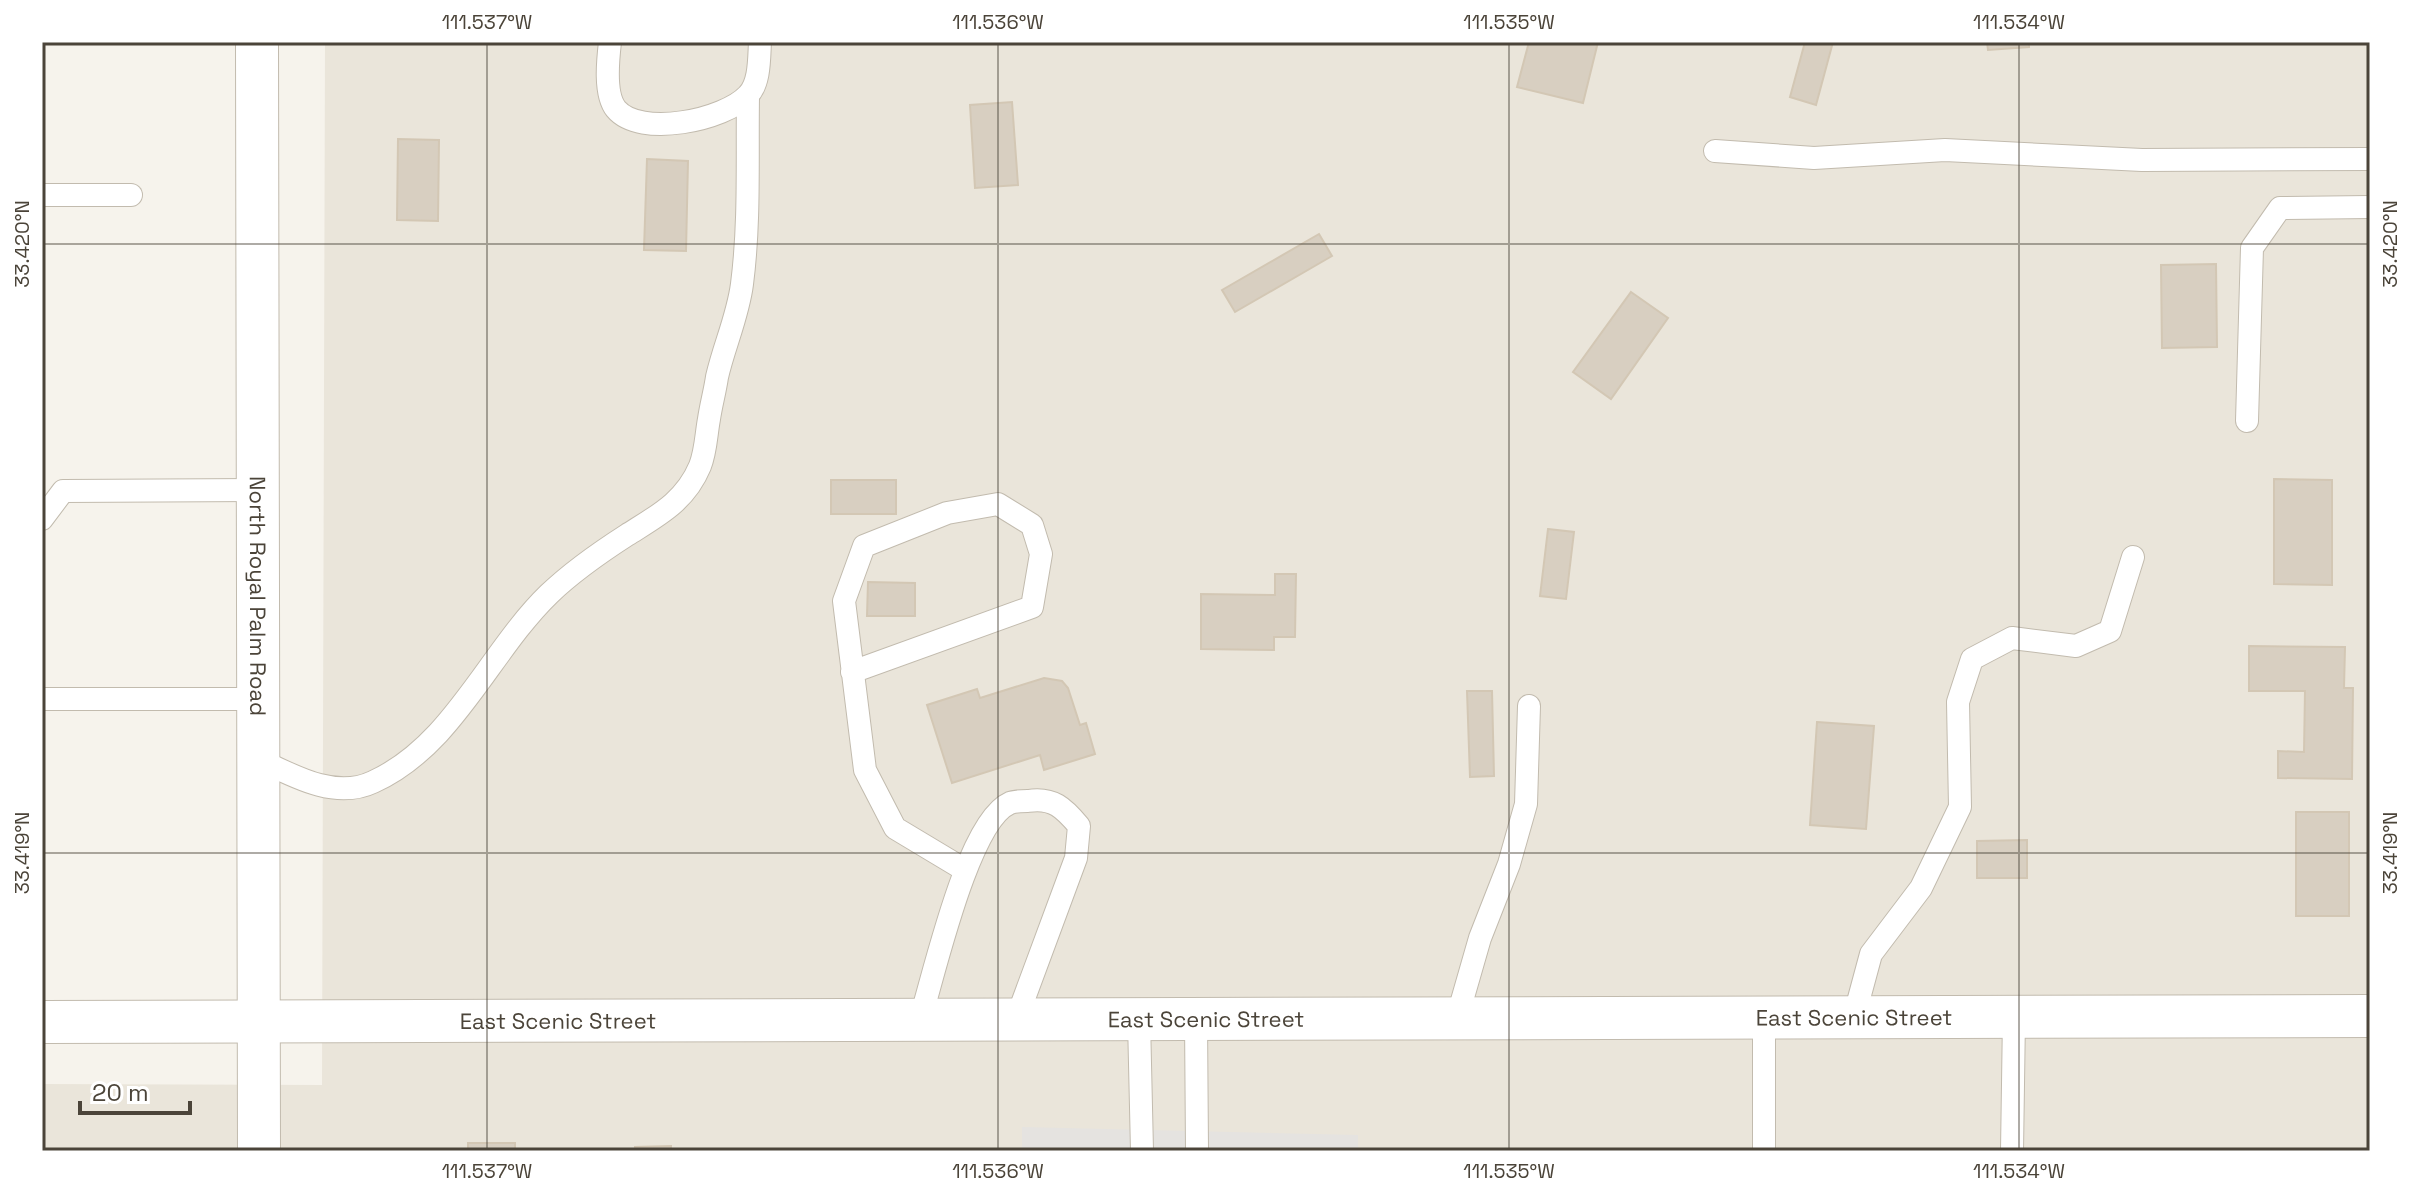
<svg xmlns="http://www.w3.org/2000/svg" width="2412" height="1193" font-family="'Space Grotesk',sans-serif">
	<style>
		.residential { fill: #eae5da }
		.parking { fill: #e5e3e0 }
		.building { fill: #d8cfc1; stroke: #d3c7b4; stroke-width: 2 }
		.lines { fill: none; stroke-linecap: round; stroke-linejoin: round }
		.service-casing { stroke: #c2bbae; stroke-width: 24 }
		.minor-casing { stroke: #c2bbae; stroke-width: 44 }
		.service { stroke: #fff; stroke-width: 22 }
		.minor { stroke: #fff; stroke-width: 42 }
		.ticks { fill: none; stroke: #4b4439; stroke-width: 2; stroke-opacity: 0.45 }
		.labels { text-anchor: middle; stroke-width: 6; stroke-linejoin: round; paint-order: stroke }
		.street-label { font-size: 22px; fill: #4b4439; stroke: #fff }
		.neatline { fill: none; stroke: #4b4439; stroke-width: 3 }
		.ticks-label { font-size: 20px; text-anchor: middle; fill: #4b4439 }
	</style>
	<rect width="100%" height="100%" fill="#f6f3ec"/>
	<path class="residential" d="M325,42H2370V1151H42V1084L322,1085Z"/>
	<path class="parking" d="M1022,1127L1358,1135V1151H1022Z"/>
	<g class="building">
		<path d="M1529,42H1598L1583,103L1517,87Z"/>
		<path d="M1805,42H1833L1816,105L1790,97Z"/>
		<path d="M1987,42H2029V47L1988,50Z"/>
		<path d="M1012,102L1018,185L975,188L970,105Z"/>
		<path d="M398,139L439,140L438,221L397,220Z"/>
		<path d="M647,159L688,161L686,251L644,250Z"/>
		<path d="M1319,234L1332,256L1235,312L1222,290Z"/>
		<path d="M2216,264L2217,347L2162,348L2161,265Z"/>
		<path d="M1631,292L1668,318L1611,399L1573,372Z"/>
		<path d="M2274,479L2332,480V585L2274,584Z"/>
		<rect x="831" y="480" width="65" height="34"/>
		<path d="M1548,529L1574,532L1566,599L1540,596Z"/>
		<path d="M1275,574H1296L1295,637H1274V650L1201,649V594L1275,595Z"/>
		<path d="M868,582L915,583V616H867Z"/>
		<path d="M2249,646L2345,647L2344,688H2353L2352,779L2278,778V751L2304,752L2305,691H2249Z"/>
		<path d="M1044,678L1062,681L1068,688L1080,725L1086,723L1095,754L1044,770L1040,755L952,783L927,705L977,689L980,698Z"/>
		<path d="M1467,691H1492L1494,776L1470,777Z"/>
		<path d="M1817,722L1874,726L1866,829L1810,825Z"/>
		<rect x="2296" y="812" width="53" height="104"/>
		<path d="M2027,840V878H1977V841Z"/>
		<rect x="468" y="1143" width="47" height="8"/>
		<path d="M671,1146V1151H635V1147Z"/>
	</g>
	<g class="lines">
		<defs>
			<g id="service">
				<path d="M610,42C608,59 604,94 616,109C640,138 725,120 748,95C760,83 759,58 760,42"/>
				<path d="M1715,151L1814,158L1945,150L2142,160L2370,159"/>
				<path d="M42,195H131"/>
				<path d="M2247,421L2252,248L2280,208L2370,207"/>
				<path d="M42,519L63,491L258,490"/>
				<path d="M852,672L1032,607L1041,554L1032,525L998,504L947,513L864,546L844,601L865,770L895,828L965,870"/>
				<path d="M42,699H258"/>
				<path d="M258,759C293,776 335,800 373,782C453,746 489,652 549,594C573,571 599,553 627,535C657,516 685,502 700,466C706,451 706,435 709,419C711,405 715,391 717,377C724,346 738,316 742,284C750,222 747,158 748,96"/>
				<path d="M1854,1017L1871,954L1921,888L1960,807L1958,702L1972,659L2012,638L2076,646L2110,631L2133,557"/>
				<path d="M1457,1018L1480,938L1509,864L1526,804L1529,706"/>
				<path d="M1764,1018V1151"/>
				<path d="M1196,1019L1197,1151"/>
				<path d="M920,1020C934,975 968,821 1010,803C1015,801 1023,801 1028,801C1053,797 1064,808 1079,826L1076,858L1016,1020"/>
				<path d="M1139,1020L1142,1151"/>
				<path d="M2012,1151L2014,1017"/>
			</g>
			<g id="minor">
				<path id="s1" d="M257,42L259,1151"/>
				<path id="s2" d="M42,1022L2370,1016"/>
			</g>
		</defs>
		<use href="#service" class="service-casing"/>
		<use href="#minor" class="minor-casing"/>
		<use href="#service" class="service"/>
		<use href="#minor" class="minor"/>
	</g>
	<path class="ticks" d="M487,42V1151M998,42V1151M1509,42V1151M2019,42V1151M42,244H2370M42,853H2370"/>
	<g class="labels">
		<g class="street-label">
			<text dy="8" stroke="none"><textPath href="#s1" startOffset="554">North Royal Palm Road</textPath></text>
			<text dy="8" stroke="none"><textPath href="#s2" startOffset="1812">East Scenic Street</textPath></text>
			<text dy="8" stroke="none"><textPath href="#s2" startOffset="1164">East Scenic Street</textPath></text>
			<text dy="8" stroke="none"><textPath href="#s2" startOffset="516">East Scenic Street</textPath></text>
		</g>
	</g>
	<rect width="2412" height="1193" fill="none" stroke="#ffffff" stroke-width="88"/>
	<path d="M80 1101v12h110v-12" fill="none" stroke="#4b4439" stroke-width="4"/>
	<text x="92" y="1101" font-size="24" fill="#4b4439" stroke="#ffffff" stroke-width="6" paint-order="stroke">20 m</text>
	<rect x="44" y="44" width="2324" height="1105" class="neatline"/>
	<g class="ticks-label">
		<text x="487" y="29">111.537°W</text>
		<text x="998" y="29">111.536°W</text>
		<text x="1509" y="29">111.535°W</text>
		<text x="2019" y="29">111.534°W</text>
		<text transform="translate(22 244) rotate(-90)" y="7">33.420°N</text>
		<text transform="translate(2390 244) rotate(-90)" y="7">33.420°N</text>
		<text transform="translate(22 853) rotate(-90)" y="7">33.419°N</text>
		<text transform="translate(2390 853) rotate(-90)" y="7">33.419°N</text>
		<text x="487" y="1178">111.537°W</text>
		<text x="998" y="1178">111.536°W</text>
		<text x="1509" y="1178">111.535°W</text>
		<text x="2019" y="1178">111.534°W</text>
	</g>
</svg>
